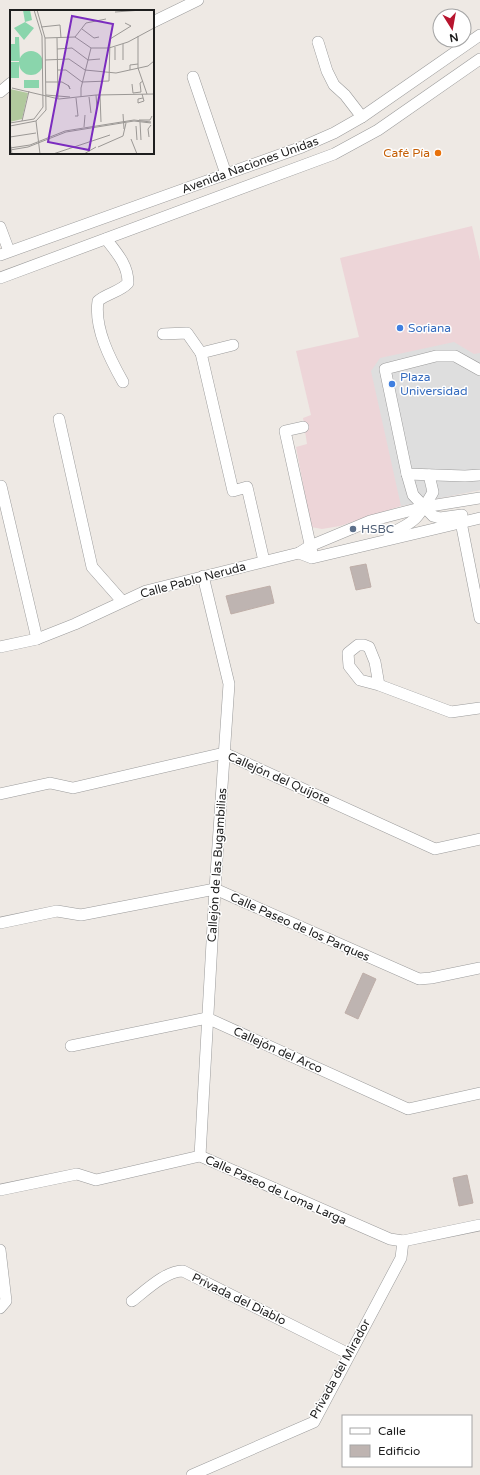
<svg xmlns="http://www.w3.org/2000/svg" width="480" height="1475" font-family="'Varela Round',sans-serif">
	<style>
		.commercial { fill: #edd5d8 }
		.parking { fill: #dedede }
		.building { fill: #beb4b1; stroke: #beaea8 }
		.lines { fill: none; stroke-linecap: round; stroke-linejoin: round }
		.minor-casing { stroke: #9b9b9b; stroke-width: 12 }
		.minor { stroke: #fff; stroke-width: 11 }
		.food-dot { fill: #e8710a; stroke: #fff; stroke-width: 1.5 }
		.shop-dot { fill: #3f7fe0; stroke: #fff; stroke-width: 1.5 }
		.service-dot { fill: #5c6f8a; stroke: #fff; stroke-width: 1.5 }
		.labels { text-anchor: middle; stroke-width: 3; stroke-linejoin: round; paint-order: stroke }
		.food-label { font-size: 12px; fill: #c56008; stroke: #fff; text-anchor: end }
		.street-label { font-size: 12px; fill: #1e1e1e; stroke: #fff }
		.shop-label { font-size: 12px; fill: #366cbe; stroke: #fff; text-anchor: start }
		.service-label { font-size: 12px; fill: #4e5e75; stroke: #fff; text-anchor: start }
		.inset-road { fill: none; stroke: #9b9895; stroke-width: 1 }
		.view { fill: #7b2cbf; fill-opacity: 0.15; stroke: #7b2cbf; stroke-width: 2 }
		.inset-edge { fill: none; stroke: #1e1e1e; stroke-width: 2 }
	</style>
	<rect width="100%" height="100%" fill="#eee9e4"/>
	<path class="commercial" d="M472,226L480,261V490L401,506L340,526L322,529L311,527L296,447L307,444L303,418L311,415L296,351L359,337L340,258Z"/>
	<path class="parking" d="M454,342L474,354L480,353V490L401,506L371,371L380,358Z"/>
	<g class="building">
		<path d="M366,564L371,587L356,590L350,567Z"/>
		<path d="M270,586L274,603L231,614L226,596Z"/>
		<path d="M363,973L376,979L358,1019L345,1013Z"/>
		<path d="M467,1175L473,1203L459,1206L453,1178Z"/>
	</g>
	<g class="lines">
		<defs>
			<g id="minor">
				<path d="M153,22L198,0"/>
				<path d="M318,42L327,71L334,85L345,95L362,117"/>
				<path d="M193,77L226,174"/>
				<path d="M0,92L11,83"/>
				<path d="M0,227L9,251"/>
				<path d="M106,239C117,253 128,265 128,283C120,292 107,293 98,301C94,328 110,359 123,382"/>
				<path d="M0,255L302,147L334,133L362,117L480,35"/>
				<path d="M0,278L334,154L378,130L480,59"/>
				<path d="M163,334L187,333L201,353"/>
				<path d="M233,345L201,353L233,491L247,487L264,561"/>
				<path d="M480,370L455,356H436L385,369L407,474L465,476L480,475"/>
				<path d="M59,419L92,567L122,601"/>
				<path d="M303,427L285,431L312,553"/>
				<path d="M407,474L413,495L433,516L440,518L462,515"/>
				<path d="M1,486L37,639"/>
				<path d="M461,522L480,618"/>
				<path d="M389,534C416,522 418,518 433,492L429,475"/>
				<path d="M299,553L312,558L480,518"/>
				<path d="M0,647L37,639L75,624L146,591L299,553L310,546L370,521L424,507L480,498"/>
				<path d="M379,685L375,662L369,647L364,645H358L348,653L349,666L360,680L379,685L451,712L480,708"/>
				<path d="M0,794L50,783L73,788L224,753L435,849L480,839"/>
				<path d="M0,923L57,911L81,915L215,889L419,979L431,978L480,968"/>
				<path d="M71,1046L207,1018L408,1109L480,1093"/>
				<path d="M200,1156L215,889L229,684L203,576"/>
				<path d="M0,1190L77,1174L96,1180L200,1156L390,1239L403,1241L480,1225"/>
				<path d="M0,1250L6,1301L0,1308"/>
				<path d="M132,1301C145,1291 167,1270 183,1271L349,1354"/>
				<path d="M192,1475L314,1422L401,1258L403,1241"/>
			</g>
		</defs>
		<use href="#minor" class="minor-casing"/>
		<use href="#minor" class="minor"/>
	</g>
	<circle class="food-dot" cx="438" cy="153" r="4"/>
	<g class="shop-dot">
		<circle cx="400" cy="328" r="4"/>
		<circle cx="392" cy="384" r="4"/>
	</g>
	<circle class="service-dot" cx="353" cy="529" r="4"/>
	<g class="labels">
		<g class="food-label">
			<text x="430" y="157">Café Pía</text>
		</g>
		<g class="street-label">
			<text transform="translate(250 165) rotate(-20)" y="4">Avenida Naciones Unidas</text>
			<text transform="translate(193 580) rotate(-15)" y="4">Calle Pablo Neruda</text>
			<text transform="translate(279 778) rotate(24)" y="4">Callejón del Quijote</text>
			<text transform="translate(217 865) rotate(-86)" y="4">Callejón de las Bugambilias</text>
			<text transform="translate(300 927) rotate(24)" y="4">Calle Paseo de los Parques</text>
			<text transform="translate(278 1050) rotate(24)" y="4">Callejón del Arco</text>
			<text transform="translate(276 1190) rotate(24)" y="4">Calle Paseo de Loma Larga</text>
			<text transform="translate(239 1299) rotate(26)" y="4">Privada del Diablo</text>
			<text transform="translate(340 1369) rotate(-61)" y="4">Privada del Mirador</text>
		</g>
		<g class="shop-label">
			<text x="408" y="332">Soriana</text>
			<text x="400" y="381">Plaza<tspan x="400" dy="14">Universidad</tspan></text>
		</g>
		<g class="service-label">
			<text x="361" y="533">HSBC</text>
		</g>
	</g>
	<g transform="translate(10 10)">
		<rect width="144" height="144" fill="#eee9e4"/>
		<path d="M0,79L18,83L12,109L0,112Z" fill="#b1c99d"/>
		<path d="M13,0H20L22,10L15,12L24,18L14,30L4,18L15,12ZM5,27H9L10,51H0V34H5ZM9 53a12 12 0 1 1 24 0a12 12 0 1 1-24 0ZM0,52H9V68H0ZM14,70H29V78H14Z" fill="#8ad5ac"/>
		<path class="inset-road" d="M105,2L132,0M31,17L50,15L51,28M72,19L84,28L89,27M128,26V58L137,84M65,27L76,13L96,9M35,28L65,27L81,38H99L118,32L144,18M47,28L48,88M105,37V50M47,39L62,38L78,50L90,49M35,50L59,49L75,60L106,63L138,56L144,51M113,50V34M48,60H56L72,72L99,71L100,29L121,16L115,13M120,60V55L128,54M36,72H52L59,76L60,79L58,75M122,74L123,83L131,82L130,73L133,71M2,78L49,89L86,85L144,84M132,84L134,91L128,93V89L133,88M36,85L60,87M86,85L87,98M90,85L91,112M71,87V78L81,38M79,87L81,103M113,104L114,119M65,106H68L66,88M129,110H140L142,106M12,111L19,81M26,111L30,144M130,112L131,130M0,113L24,109L33,97L32,26L24,0M0,116L26,111L36,100L35,28L27,0M126,116L127,130M74,117L75,105M0,127L26,123M139,127L138,119L141,115M121,129L127,144M0,132L2,144M88,137L113,126L116,113M0,138L20,135L55,121L124,110L141,112M0,140L18,137L56,122L124,111L141,113M43,144L100,125M74,144L86,137"/>
		<path class="view" d="M62,6L103,14L79,140L38,132Z"/>
		<rect width="144" height="144" class="inset-edge"/>
	</g>
	<rect x="342" y="1415" width="130" height="52" fill="#ffffff" stroke="#a5a5a5"/>
	<rect x="350" y="1428" width="20" height="6" fill="#ffffff" stroke="#a5a5a5"/>
	<text x="378" y="1435" font-size="12" fill="#1e1e1e">Calle</text>
	<rect x="350" y="1445" width="20" height="12" fill="#beb4b1" stroke="#a5a5a5"/>
	<text x="378" y="1455" font-size="12" fill="#1e1e1e">Edificio</text>
	<g transform="translate(452 28) rotate(169)"><circle r="19" fill="#ffffff" stroke="#a5a5a5"/>
	<path d="M0-3L7 15L0 10L-7 15Z" fill="#b7142e"/>
	<text y="-6" font-size="11" font-weight="bold" text-anchor="middle" fill="#1e1e1e">N</text>
	</g>
</svg>
